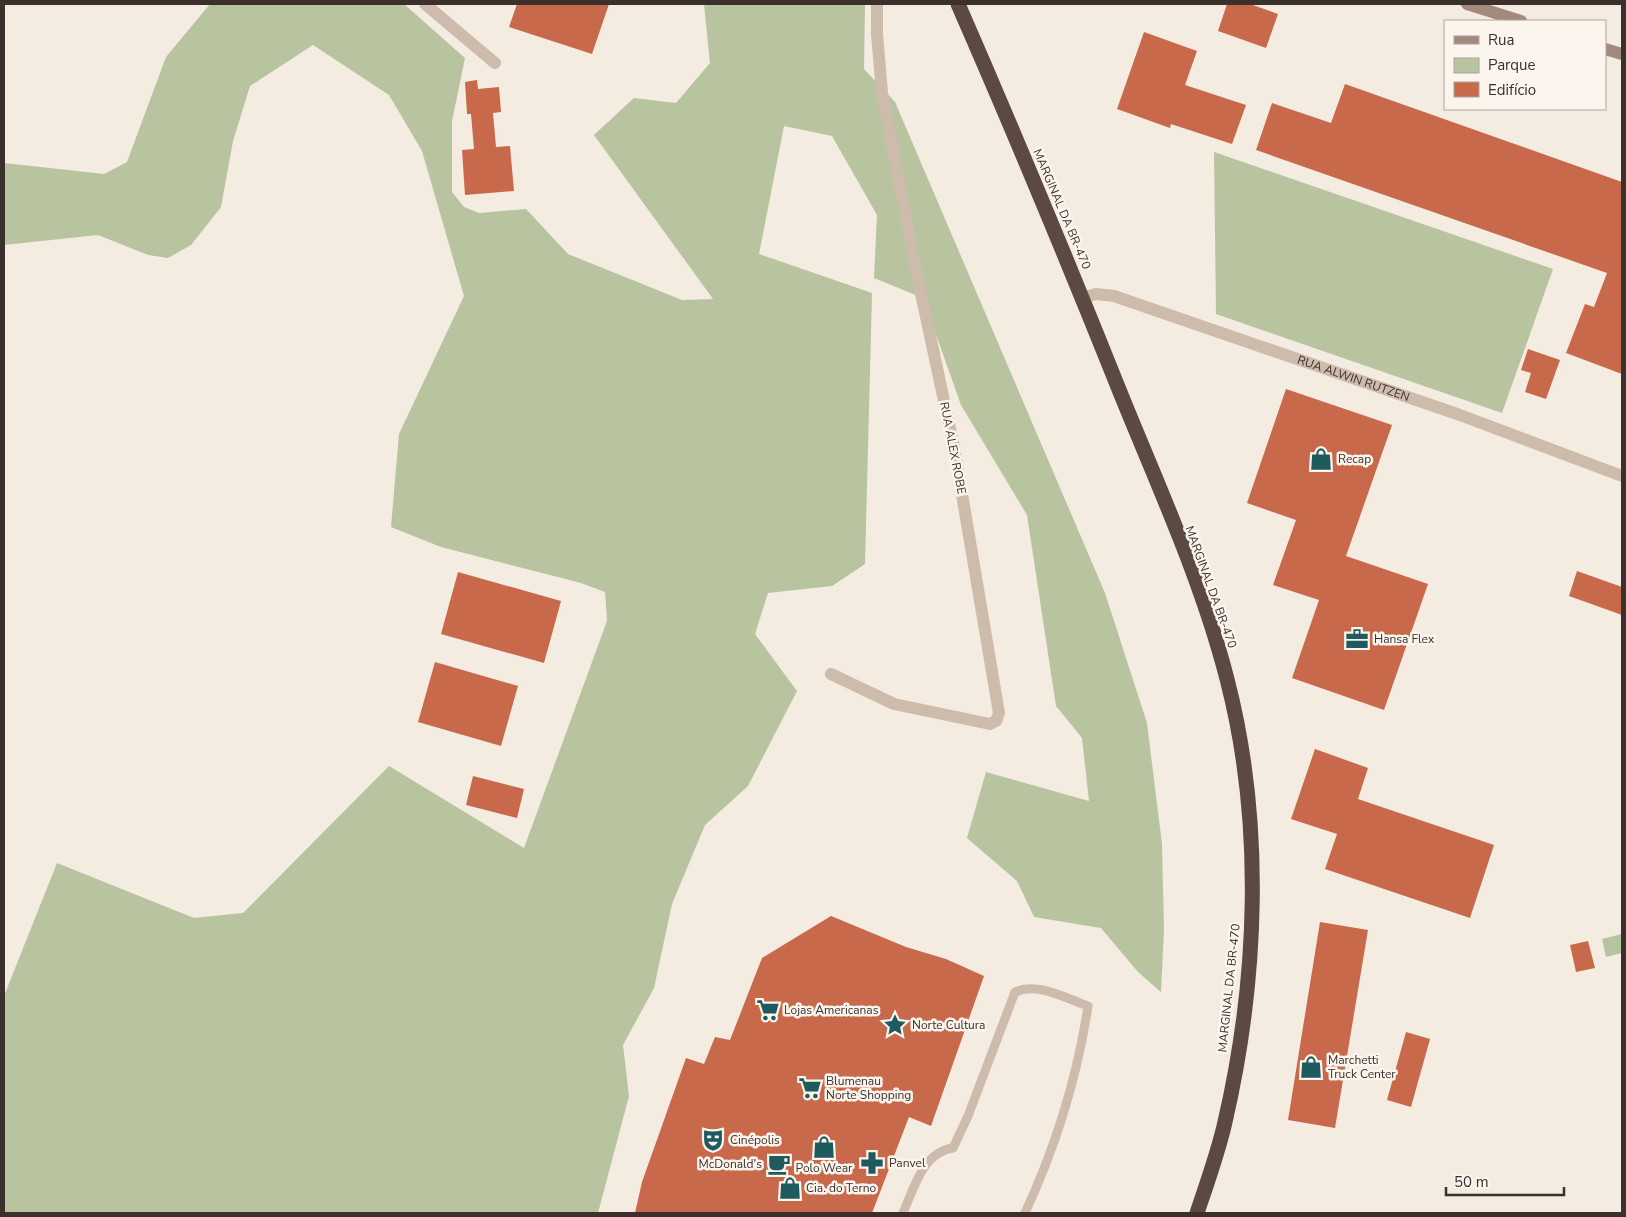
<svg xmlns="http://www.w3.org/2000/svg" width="1626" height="1217" font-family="'Nunito Sans',sans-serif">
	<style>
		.green { fill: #b8c4a0 }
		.building { fill: #c8694b }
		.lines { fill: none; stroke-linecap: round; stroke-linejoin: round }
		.lane { stroke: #cdbbac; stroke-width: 9 }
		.street { stroke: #cdbbac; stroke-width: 12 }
		.secondary { stroke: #a18a7d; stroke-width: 12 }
		.highway { stroke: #5c4a42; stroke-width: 15 }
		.labels { text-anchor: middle; stroke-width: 5; stroke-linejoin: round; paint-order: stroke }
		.street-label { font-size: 12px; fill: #3b302b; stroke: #fbf5ee }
		.poi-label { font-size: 12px; fill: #3b302b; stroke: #fbf5ee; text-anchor: start }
	</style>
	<rect width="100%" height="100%" fill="#f4ebe1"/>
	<g class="green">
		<path d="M210,4H404L465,58L452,121V192L464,207L479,213L526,209L568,254L682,300L713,299L594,135L634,98L676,103L710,63L704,4H865L864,69L895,102L1105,593L1147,723L1162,844L1164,930L1161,992L1138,972L1101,928L1034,917L1017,881L967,838L986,772L1089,801L1082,738L1056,706L1027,515L961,405L923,298L874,278L877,215L832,136L784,126L759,254L872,293L865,564L832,586L768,593L755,634L797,691L748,786L705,825L672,904L654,988L623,1045L629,1096L598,1213H4V996L57,863L194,918L243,913L389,766L524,848L607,621L605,592L581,583L441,547L391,527L399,434L464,296L422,151L389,95L313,45L250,86L233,141L221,207L191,245L168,258L148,255L98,235L4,245V163L104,174L127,162L166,57Z"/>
		<path d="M1214,152L1553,269L1502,413L1216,314Z"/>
		<path d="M1622,934V953L1606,957L1602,939Z"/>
	</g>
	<g class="building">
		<path d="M517,4H609L592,54L509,27Z"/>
		<path d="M1227,4H1250L1278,14L1266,48L1218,31Z"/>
		<path d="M1144,32L1197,51L1185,85L1246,105L1232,144L1171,124L1170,128L1117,109Z"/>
		<path d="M477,80L478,89L499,87L501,112L493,113L496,147L510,146L514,191L465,195L462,150L474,149L471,114H467L465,82Z"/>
		<path d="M1345,84L1622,182V374L1566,353L1585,304L1594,307L1607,273L1256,150L1272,103L1331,123Z"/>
		<path d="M1528,349L1560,360L1546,399L1525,392L1531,373L1521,370Z"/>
		<path d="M1286,389L1392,425L1346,556L1428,584L1384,710L1292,678L1319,600L1273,585L1296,520L1247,503Z"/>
		<path d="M1577,571L1622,587V615L1569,596Z"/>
		<path d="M458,572L561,601L544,663L441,634Z"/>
		<path d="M435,662L518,686L501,746L418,722Z"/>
		<path d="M1315,749L1368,768L1358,799L1494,845L1470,918L1325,869L1337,834L1291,819Z"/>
		<path d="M473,776L524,789L517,818L466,805Z"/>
		<path d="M831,916L906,947L946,959L984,976L931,1126L909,1117L872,1213H635L642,1182L686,1058L704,1064L715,1037L730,1040L762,958Z"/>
		<path d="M1320,922L1368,930L1335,1128L1288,1120Z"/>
		<path d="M1588,941L1595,968L1576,972L1570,945Z"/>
		<path d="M1406,1032L1430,1039L1411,1107L1387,1100Z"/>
	</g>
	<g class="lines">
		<path class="lane" d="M903,1213C914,1188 923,1152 953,1148L968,1116L1015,992C1038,982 1065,998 1088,1006C1077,1079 1056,1146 1025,1213"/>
		<g class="street">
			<path d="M425,4L495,63"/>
			<path id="s1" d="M1082,298L1096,294L1114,296L1460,415L1622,476"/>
			<path d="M831,674L894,704L990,724L996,721L999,713L954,447L917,275L882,93L877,34V4"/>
		</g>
		<g class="secondary">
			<path d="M1467,4L1521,21"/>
			<path d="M1605,49L1622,54"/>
		</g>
		<path class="highway" d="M958,4C1014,132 1068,262 1120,392C1158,486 1202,581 1227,679C1264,822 1258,979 1225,1122C1218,1153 1207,1183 1197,1213"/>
	</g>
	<defs>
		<symbol id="shop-bare" viewBox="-9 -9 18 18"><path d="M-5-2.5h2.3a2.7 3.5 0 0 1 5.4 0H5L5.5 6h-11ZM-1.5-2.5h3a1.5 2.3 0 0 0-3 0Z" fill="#1f5a5e" stroke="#fbf5ee" stroke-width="2.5" paint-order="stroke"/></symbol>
		<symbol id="office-bare" viewBox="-9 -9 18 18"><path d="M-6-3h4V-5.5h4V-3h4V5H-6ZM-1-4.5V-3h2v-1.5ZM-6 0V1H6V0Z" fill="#1f5a5e" stroke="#fbf5ee" stroke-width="2.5" paint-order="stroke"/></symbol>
		<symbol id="supermarket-bare" viewBox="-9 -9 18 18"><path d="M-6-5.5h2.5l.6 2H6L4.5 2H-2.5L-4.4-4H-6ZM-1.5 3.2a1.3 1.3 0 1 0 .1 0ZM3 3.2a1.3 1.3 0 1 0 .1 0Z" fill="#1f5a5e" stroke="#fbf5ee" stroke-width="2.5" paint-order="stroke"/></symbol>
		<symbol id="sight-bare" viewBox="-9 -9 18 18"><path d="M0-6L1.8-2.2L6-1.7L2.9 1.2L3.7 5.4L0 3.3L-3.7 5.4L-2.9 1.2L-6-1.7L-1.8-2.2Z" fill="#1f5a5e" stroke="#fbf5ee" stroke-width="2.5" paint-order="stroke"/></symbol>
		<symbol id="theatre-bare" viewBox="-9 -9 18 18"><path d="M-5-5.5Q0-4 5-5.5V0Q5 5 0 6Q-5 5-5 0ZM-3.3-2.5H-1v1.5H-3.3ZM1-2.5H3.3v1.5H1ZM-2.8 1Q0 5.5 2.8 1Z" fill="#1f5a5e" stroke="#fbf5ee" stroke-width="2.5" paint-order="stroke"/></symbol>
		<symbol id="pharmacy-bare" viewBox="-9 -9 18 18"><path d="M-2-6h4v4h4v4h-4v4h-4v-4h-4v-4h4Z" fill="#1f5a5e" stroke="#fbf5ee" stroke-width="2.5" paint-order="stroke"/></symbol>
		<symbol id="cafe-bare" viewBox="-9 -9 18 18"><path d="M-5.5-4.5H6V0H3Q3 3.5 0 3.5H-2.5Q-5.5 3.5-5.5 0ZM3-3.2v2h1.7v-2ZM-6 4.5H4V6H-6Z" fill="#1f5a5e" stroke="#fbf5ee" stroke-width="2.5" paint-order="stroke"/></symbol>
	</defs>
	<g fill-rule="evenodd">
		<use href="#shop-bare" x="1305" y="443" width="32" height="32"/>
		<use href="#office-bare" x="1341" y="623" width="32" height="32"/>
		<use href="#supermarket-bare" x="752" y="994" width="32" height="32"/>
		<use href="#sight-bare" x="879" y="1009" width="32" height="32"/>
		<use href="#shop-bare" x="1295" y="1051" width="32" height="32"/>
		<use href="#supermarket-bare" x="794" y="1072" width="32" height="32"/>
		<use href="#theatre-bare" x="697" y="1124" width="32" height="32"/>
		<use href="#shop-bare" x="808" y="1131" width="32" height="32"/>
		<use href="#pharmacy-bare" x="856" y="1147" width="32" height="32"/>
		<use href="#cafe-bare" x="763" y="1148" width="32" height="32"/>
		<use href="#shop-bare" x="774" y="1172" width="32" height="32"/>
	</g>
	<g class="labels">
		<g class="street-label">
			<text transform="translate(1062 209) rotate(67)" y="4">MARGINAL DA BR-470</text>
			<text dy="4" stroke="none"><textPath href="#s1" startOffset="286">RUA ALWIN RUTZEN</textPath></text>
			<text transform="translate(953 448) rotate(79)" y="4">RUA ALEX ROBE</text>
			<text transform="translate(1211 587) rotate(70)" y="4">MARGINAL DA BR-470</text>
			<text transform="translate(1229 988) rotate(-84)" y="4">MARGINAL DA BR-470</text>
		</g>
		<g class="poi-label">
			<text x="1338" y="463">Recap</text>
			<text x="1374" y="643">Hansa Flex</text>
			<text x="784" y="1014">Lojas Americanas</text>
			<text x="912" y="1029">Norte Cultura</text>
			<text x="1328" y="1064">Marchetti<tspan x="1328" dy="14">Truck Center</tspan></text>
			<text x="826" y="1085">Blumenau<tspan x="826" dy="14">Norte Shopping</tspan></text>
			<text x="730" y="1144">Cinépolis</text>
			<text x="889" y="1167">Panvel</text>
			<text x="762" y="1168" text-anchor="end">McDonald's</text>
			<text x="824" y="1172" text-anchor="middle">Polo Wear</text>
			<text x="806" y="1192">Cia. do Terno</text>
		</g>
	</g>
	<rect width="1626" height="1217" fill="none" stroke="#3b302b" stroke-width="10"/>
	<rect x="1444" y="20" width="162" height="90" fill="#fbf5ee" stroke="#aea6a0"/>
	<rect x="1454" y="36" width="25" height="8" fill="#a18a7d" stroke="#aea6a0"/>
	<text x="1488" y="45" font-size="15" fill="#3b302b">Rua</text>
	<rect x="1454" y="58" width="25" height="15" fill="#b8c4a0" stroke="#aea6a0"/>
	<text x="1488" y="70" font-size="15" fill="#3b302b">Parque</text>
	<rect x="1454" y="82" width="25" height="15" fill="#c8694b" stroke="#aea6a0"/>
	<text x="1488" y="95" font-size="15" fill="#3b302b">Edifício</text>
	<path d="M1446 1187v8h118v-8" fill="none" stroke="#3b302b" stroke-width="2.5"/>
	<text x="1454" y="1187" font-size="15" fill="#3b302b" stroke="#fbf5ee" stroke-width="4" paint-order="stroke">50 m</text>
</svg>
